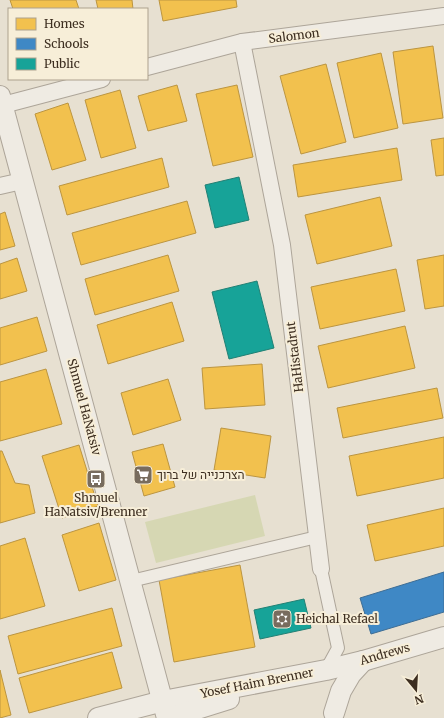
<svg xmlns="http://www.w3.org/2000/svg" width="444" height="718" font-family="Merriweather,Heebo,serif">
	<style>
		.green { fill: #d6d7b3 }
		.homes { fill: #f2c14e; stroke: #bc9540 }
		.schools { fill: #3f88c5; stroke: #3e6d94 }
		.public { fill: #17a398; stroke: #228074 }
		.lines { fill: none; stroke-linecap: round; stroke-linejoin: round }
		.pedestrian-casing { stroke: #ada599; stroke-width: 14 }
		.minor-casing { stroke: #ada599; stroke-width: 18 }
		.tertiary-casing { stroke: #ada599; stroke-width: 22 }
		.pedestrian { stroke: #efebe3; stroke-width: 12 }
		.minor { stroke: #efebe3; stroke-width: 16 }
		.tertiary { stroke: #efebe3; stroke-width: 20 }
		.labels { text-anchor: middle; stroke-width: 4; stroke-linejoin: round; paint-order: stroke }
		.street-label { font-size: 12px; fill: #3d2e20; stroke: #f7eed8 }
		.poi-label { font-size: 12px; fill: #3d2e20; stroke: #f7eed8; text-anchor: start }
	</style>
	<rect width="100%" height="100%" fill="#e7e0d1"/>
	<path class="green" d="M255,495L265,536L156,563L145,522Z"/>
	<g class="homes">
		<path d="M10,0H76L79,9H13Z"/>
		<path d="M96,0H132L133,9H98Z"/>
		<path d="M159,0H236L237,7L163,21Z"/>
		<path d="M433,46L443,118L403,124L393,52Z"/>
		<path d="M381,53L398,128L354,138L337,63Z"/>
		<path d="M326,64L346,142L301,154L280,76Z"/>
		<path d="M177,85L187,121L148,131L138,96Z"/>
		<path d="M237,85L253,157L213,166L196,94Z"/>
		<path d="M120,90L136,148L101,158L85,100Z"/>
		<path d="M68,103L86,160L52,170L35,114Z"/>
		<path d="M444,138V175L436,176L431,140Z"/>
		<path d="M397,148L402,180L298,197L293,165Z"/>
		<path d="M162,158L169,187L67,215L59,186Z"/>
		<path d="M380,197L392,246L317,264L305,215Z"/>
		<path d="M187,201L196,233L81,265L72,233Z"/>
		<path d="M5,212L15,246L0,250V214Z"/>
		<path d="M168,255L179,291L95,315L85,279Z"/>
		<path d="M444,255V306L425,309L417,260Z"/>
		<path d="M17,258L27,291L0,299V264Z"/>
		<path d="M396,269L405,311L320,329L311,287Z"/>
		<path d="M172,302L184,341L108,364L97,325Z"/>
		<path d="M37,317L47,351L0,365V328Z"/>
		<path d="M405,326L415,368L328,388L318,346Z"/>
		<path d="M262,364L265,405L205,409L202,368Z"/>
		<path d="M46,369L62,424L0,441V382Z"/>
		<path d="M168,379L181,420L133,435L121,393Z"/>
		<path d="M437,388L443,418L343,438L337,408Z"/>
		<path d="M221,428L271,436L265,478L214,470Z"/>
		<path d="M444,437V478L357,496L349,456Z"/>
		<path d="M163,444L175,487L144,496L132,452Z"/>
		<path d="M79,445L98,506L62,518L42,456Z"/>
		<path d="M0,451H2L15,483L29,485L35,513L0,523Z"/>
		<path d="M444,508V546L375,561L367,525Z"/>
		<path d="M99,523L116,580L79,591L62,535Z"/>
		<path d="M25,538L45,606L0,619V546Z"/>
		<path d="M240,565L255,647L174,662L159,580Z"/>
		<path d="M112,608L122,646L18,674L8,636Z"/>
		<path d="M112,652L122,688L29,713L19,678Z"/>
		<path d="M0,670L11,715L0,718Z"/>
	</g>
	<path class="schools" d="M444,572V612L371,634L360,598Z"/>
	<g class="public">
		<path d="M239,177L249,220L215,228L205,185Z"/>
		<path d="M257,281L274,348L229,359L212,292Z"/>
		<path d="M304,599L311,628L260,639L254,610Z"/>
	</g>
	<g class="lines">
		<defs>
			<g id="pedestrian">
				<path d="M321,569L338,648L326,670"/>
				<path d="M131,581L317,537"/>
			</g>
			<g id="minor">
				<path d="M242,42L282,245L321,569"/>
				<path d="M147,67L242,42L444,16"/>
				<path d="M3,105L102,79"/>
				<path d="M0,186L22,181"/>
			</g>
			<g id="tertiary">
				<path d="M0,96L167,718"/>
				<path d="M334,713L341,691L351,674L363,661"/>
				<path d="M98,718L163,701L326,670L363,661L444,637"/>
				<path d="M168,718L229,699"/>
			</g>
		</defs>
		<use href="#pedestrian" class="pedestrian-casing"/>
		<use href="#minor" class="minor-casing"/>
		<use href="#tertiary" class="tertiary-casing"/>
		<use href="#pedestrian" class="pedestrian"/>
		<use href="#minor" class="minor"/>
		<use href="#tertiary" class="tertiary"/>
	</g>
	<defs>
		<symbol id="supermarket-square" viewBox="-11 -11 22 22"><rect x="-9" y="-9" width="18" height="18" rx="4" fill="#786c5e" stroke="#f7eed8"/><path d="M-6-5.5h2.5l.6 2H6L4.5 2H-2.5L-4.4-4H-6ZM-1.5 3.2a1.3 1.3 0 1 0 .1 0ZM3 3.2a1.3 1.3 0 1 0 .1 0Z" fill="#fff"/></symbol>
		<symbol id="bus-square" viewBox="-11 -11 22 22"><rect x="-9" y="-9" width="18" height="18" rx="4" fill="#786c5e" stroke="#f7eed8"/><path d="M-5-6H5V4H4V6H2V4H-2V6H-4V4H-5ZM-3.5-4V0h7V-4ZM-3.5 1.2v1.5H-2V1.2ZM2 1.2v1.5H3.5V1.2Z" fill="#fff"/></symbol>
		<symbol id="synagogue-square" viewBox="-11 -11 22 22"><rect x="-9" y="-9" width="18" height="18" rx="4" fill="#786c5e" stroke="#f7eed8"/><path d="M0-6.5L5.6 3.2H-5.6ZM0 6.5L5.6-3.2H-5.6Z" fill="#fff"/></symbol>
	</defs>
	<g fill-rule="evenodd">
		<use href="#supermarket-square" x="132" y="464" width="22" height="22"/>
		<use href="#bus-square" x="85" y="468" width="22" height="22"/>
		<use href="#synagogue-square" x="271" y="608" width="22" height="22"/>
	</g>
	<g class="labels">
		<g class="street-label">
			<text transform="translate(294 36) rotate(-7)" y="4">Salomon</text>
			<text transform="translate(295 357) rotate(-97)" y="4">HaHistadrut</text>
			<text transform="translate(84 407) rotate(75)" y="4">Shmuel HaNatsiv</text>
			<text transform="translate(385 654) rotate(-16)" y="4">Andrews</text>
			<text transform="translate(257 683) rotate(-11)" y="4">Yosef Haim Brenner</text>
		</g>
		<g class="poi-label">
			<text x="157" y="479">הצרכנייה של ברוך</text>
			<text x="96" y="502" text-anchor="middle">Shmuel<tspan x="96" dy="14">HaNatsiv/Brenner</tspan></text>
			<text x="296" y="623">Heichal Refael</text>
		</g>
	</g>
	<rect x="8" y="8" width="140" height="72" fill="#f7eed8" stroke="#ada18e"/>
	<rect x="16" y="18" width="20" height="12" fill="#f2c14e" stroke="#ada18e"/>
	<text x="44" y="28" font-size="12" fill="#3d2e20">Homes</text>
	<rect x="16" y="38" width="20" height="12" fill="#3f88c5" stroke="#ada18e"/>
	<text x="44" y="48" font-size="12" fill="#3d2e20">Schools</text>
	<rect x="16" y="58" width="20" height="12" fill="#17a398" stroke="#ada18e"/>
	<text x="44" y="68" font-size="12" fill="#3d2e20">Public</text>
	<g transform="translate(416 690) rotate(162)" stroke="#f7eed8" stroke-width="3" paint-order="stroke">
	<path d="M0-3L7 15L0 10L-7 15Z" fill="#3d2e20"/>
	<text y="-6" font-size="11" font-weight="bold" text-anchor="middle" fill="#3d2e20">N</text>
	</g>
</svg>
